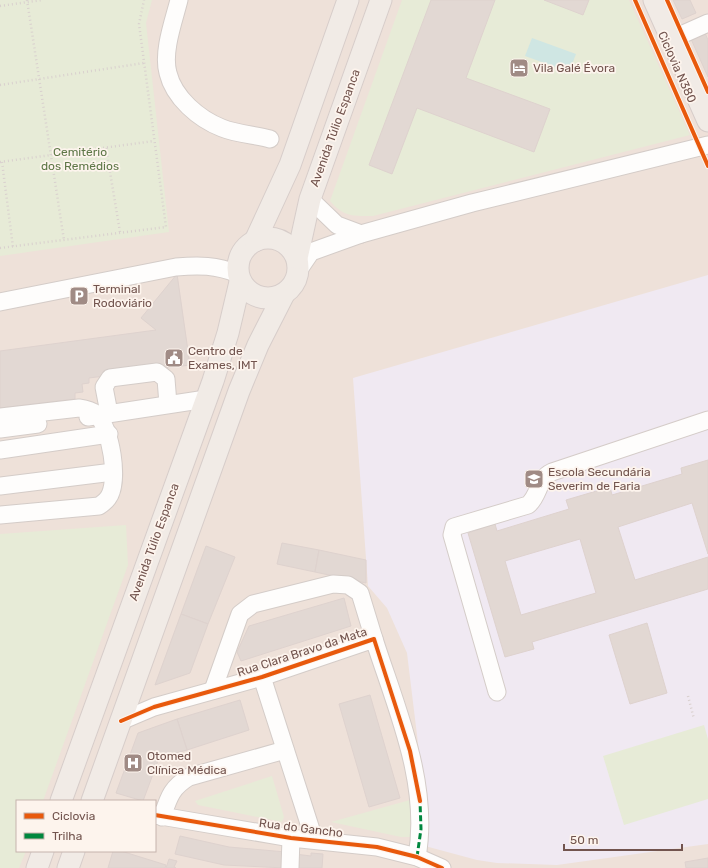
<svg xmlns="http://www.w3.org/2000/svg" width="708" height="868" font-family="Rubik,sans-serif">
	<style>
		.residential { fill: #eee1d9; fill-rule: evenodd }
		.education { fill: #f0e9f2 }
		.green { fill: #e7ebd7 }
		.water { fill: #cfe6e3 }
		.building { fill: #e2d8d3; stroke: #ded2ce; fill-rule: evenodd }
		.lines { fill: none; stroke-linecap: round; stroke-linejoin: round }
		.minor-casing { stroke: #d4ccc8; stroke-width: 19 }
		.major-casing { stroke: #d7cdca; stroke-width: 23 }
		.path { stroke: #d9d0ce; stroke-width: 2.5; stroke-dasharray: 1 3; stroke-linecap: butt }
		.minor { stroke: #fefdfc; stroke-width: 17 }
		.major { stroke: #f1ebe6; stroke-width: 21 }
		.quiet { stroke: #00873e; stroke-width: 3; stroke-dasharray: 6 3; stroke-linecap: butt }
		.cycleway-casing { stroke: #fdf4ed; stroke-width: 6 }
		.cycleway { stroke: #e8590c; stroke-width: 4 }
		.labels { text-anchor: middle; stroke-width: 3.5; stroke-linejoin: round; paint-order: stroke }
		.street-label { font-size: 12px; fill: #72544e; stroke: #fdf4ed }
		.poi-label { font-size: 12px; fill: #72544e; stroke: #fdf4ed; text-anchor: start }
		.park-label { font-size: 12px; fill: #5e7747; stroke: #fdf4ed }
	</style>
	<rect width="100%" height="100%" fill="#f6f0eb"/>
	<path class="residential" d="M0,0H708V868H0ZM17,801H155V851H17Z"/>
	<path class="education" d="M708,275V844L557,865L497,863L477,860L425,846L422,776L407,653L387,608L368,586L353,378Z"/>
	<g class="green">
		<path d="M0,0H152L146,23L169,232L0,256Z"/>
		<path d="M402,0H629L690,135L373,216C352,216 344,217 330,201Z"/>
		<path d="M126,525L128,565L43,801H17V851H26L19,868H0V534Z"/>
		<path d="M704,725L708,739V799L624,825L603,756Z"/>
		<path d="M272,776L284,817L282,822L198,805L195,801Z"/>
		<path d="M410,800L416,820L411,837H401L331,822Z"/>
	</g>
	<path class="water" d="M532,38L576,54L569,72L525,56Z"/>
	<g class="building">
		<path d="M431,0H495L466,78L550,109L534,152L417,108L392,174L369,165Z"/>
		<path d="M544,0H589L583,15Z"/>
		<path d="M673,0H690L696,13L682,19Z"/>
		<path d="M705,33L708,40V77L691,39Z"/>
		<path d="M177,274L190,365L89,378V383L82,384L83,392L75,393V399L0,408V351L156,330L141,318Z"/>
		<path d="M708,460V554L692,503L618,527L635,580L708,557V589L532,642L534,649L505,657L468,533L495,524L497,531L569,509L566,500L610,487L612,495L682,474L681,468ZM580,539L596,593L521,615L505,561Z"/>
		<path d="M282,543L319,550L315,572L277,564Z"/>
		<path d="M206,546L235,557L208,624L181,614Z"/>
		<path d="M319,550L366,560V583L315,572Z"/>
		<path d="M344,598L351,626L241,661L237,652L249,626Z"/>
		<path d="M181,614L208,624L190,673L155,685Z"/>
		<path d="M647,623L667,693L630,704L609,635Z"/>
		<path d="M370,695L400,798L369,807L339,704Z"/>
		<path d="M240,700L249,730L187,750L177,719Z"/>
		<path d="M177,719L187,750L159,758L143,801L116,793L138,733Z"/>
		<path d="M180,836L229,847L286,852L285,868L224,865L175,854Z"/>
		<path d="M113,851H121L166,865L165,868H108Z"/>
		<path d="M311,853L323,854L322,868H294L295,854L311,856Z"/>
		<path d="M708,858V868H686L685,862Z"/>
		<path d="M169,859L177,861L174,867L176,868H166Z"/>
	</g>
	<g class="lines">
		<defs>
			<g id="minor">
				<path d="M179,0C174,20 162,52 168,73C174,98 199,119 222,128C237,134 255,135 270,139"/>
				<path d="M672,39L708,23"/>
				<path d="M310,199L337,225L361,234"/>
				<path d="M298,271L311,252L361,234L472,203L708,145"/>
				<path d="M0,302L176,267C199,265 216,265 238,274"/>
				<path d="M109,413L104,387L110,378L157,372L166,379L168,404"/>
				<path d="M0,417L79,408C86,409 91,410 96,414C111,427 120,482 108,498C106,501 102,504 99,506L0,515"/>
				<path d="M88,417L206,399"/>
				<path d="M0,429L38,424"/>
				<path d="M0,450L109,434"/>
				<path d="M0,486L113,472"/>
				<path d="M262,677L314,839"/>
				<path d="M213,690L240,614L253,604L333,584L348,585L360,593L374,639"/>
				<path d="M497,692L452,535L454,527L528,505C540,495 537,479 552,472L708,420"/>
				<path d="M121,721L154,707L262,677L374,639C396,708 430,783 417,857"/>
				<path d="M155,815L291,838L377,847L417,857L442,868"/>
				<path d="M162,817C169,797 171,788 189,777L285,750"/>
				<path d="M290,868L291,838"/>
			</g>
			<g id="major">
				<path d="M654,0L708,121"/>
				<circle cx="268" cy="268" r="30"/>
				<path d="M255,241L290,165L348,0"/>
				<path d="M297,258L310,199L381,0"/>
				<path d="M61,801L213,381L228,333L240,282"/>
				<path d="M92,801L239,391L258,345L284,294"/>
				<path d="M37,868L43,851"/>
				<path d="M68,868L74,851"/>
			</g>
		</defs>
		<use href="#minor" class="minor-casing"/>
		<use href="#major" class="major-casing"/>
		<g class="path">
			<path d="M27,0L64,240"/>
			<path d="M0,6L42,0"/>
			<path d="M0,85L144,63"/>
			<path d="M106,148L120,232"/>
			<path d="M0,162L154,141"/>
			<path d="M2,162L13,247"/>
			<path d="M0,248L166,227L139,24L144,0"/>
			<path d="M688,696L694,719"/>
		</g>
		<use href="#minor" class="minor"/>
		<use href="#major" class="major"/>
		<path class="quiet" d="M417,857L421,829L420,801"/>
		<defs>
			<g id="cycleway">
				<path d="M635,0L708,166"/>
				<path d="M667,0L708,92"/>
				<path d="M121,721L154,707L262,677L374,639L410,751L420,801"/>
				<path d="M155,815L291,838L377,847L417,857L442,868"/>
			</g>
		</defs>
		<use href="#cycleway" class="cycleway-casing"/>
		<use href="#cycleway" class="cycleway"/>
	</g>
	<defs>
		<symbol id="hotel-square" viewBox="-11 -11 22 22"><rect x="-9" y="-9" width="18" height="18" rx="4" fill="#a08b85" stroke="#fdf4ed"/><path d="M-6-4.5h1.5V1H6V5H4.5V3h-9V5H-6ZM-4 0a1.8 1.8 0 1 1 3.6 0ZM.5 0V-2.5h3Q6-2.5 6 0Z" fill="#fff"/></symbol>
		<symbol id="parking-square" viewBox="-11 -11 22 22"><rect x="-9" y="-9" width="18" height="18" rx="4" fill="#a08b85" stroke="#fdf4ed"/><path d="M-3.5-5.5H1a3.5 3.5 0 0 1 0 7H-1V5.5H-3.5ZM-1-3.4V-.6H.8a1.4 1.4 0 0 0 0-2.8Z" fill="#fff"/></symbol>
		<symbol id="civic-square" viewBox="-11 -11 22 22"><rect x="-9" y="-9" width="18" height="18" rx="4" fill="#a08b85" stroke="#fdf4ed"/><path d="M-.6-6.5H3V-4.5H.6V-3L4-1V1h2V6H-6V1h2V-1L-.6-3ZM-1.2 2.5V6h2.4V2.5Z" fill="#fff"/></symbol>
		<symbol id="school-square" viewBox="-11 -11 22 22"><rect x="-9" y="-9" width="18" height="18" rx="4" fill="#a08b85" stroke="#fdf4ed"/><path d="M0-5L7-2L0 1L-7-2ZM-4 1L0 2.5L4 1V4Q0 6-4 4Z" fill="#fff"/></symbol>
		<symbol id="hospital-square" viewBox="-11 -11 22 22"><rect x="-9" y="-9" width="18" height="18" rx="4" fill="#a08b85" stroke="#fdf4ed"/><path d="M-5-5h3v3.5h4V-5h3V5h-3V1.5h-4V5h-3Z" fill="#fff"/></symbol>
	</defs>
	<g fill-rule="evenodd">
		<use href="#hotel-square" x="508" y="57" width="22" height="22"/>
		<use href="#parking-square" x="68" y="285" width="22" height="22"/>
		<use href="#civic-square" x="163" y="347" width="22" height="22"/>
		<use href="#school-square" x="523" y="468" width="22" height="22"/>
		<use href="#hospital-square" x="122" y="752" width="22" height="22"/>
	</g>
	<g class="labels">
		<g class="street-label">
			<text transform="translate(677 67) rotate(66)" y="4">Ciclovia N380</text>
			<text transform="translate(335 128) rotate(-70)" y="4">Avenida Túlio Espanca</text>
			<text transform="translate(154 542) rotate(-70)" y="4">Avenida Túlio Espanca</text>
			<text transform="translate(302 652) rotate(-18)" y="4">Rua Clara Bravo da Mata</text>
			<text transform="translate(301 828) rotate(7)" y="4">Rua do Gancho</text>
		</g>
		<g class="poi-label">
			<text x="533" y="72">Vila Galé Évora</text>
			<text x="93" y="293">Terminal<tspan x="93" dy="14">Rodoviário</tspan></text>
			<text x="188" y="355">Centro de<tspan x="188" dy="14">Exames, IMT</tspan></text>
			<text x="548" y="476">Escola Secundária<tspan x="548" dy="14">Severim de Faria</tspan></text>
			<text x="147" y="760">Otomed<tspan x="147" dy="14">Clínica Médica</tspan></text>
		</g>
		<g class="park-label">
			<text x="80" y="156">Cemitério<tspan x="80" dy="14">dos Remédios</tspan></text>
		</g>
	</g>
	<rect x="16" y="800" width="140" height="52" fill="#fdf4ed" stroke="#c5b4ad"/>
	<rect x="24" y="813" width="20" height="6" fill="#e8590c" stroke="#c5b4ad"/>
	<text x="52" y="820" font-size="12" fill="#72544e">Ciclovia</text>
	<rect x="24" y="833" width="20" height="6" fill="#00873e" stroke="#c5b4ad"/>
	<text x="52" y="840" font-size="12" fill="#72544e">Trilha</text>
	<path d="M564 844v6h118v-6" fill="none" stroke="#72544e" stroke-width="2"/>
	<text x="570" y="844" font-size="12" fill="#72544e" stroke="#fdf4ed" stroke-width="3" paint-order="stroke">50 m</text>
</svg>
